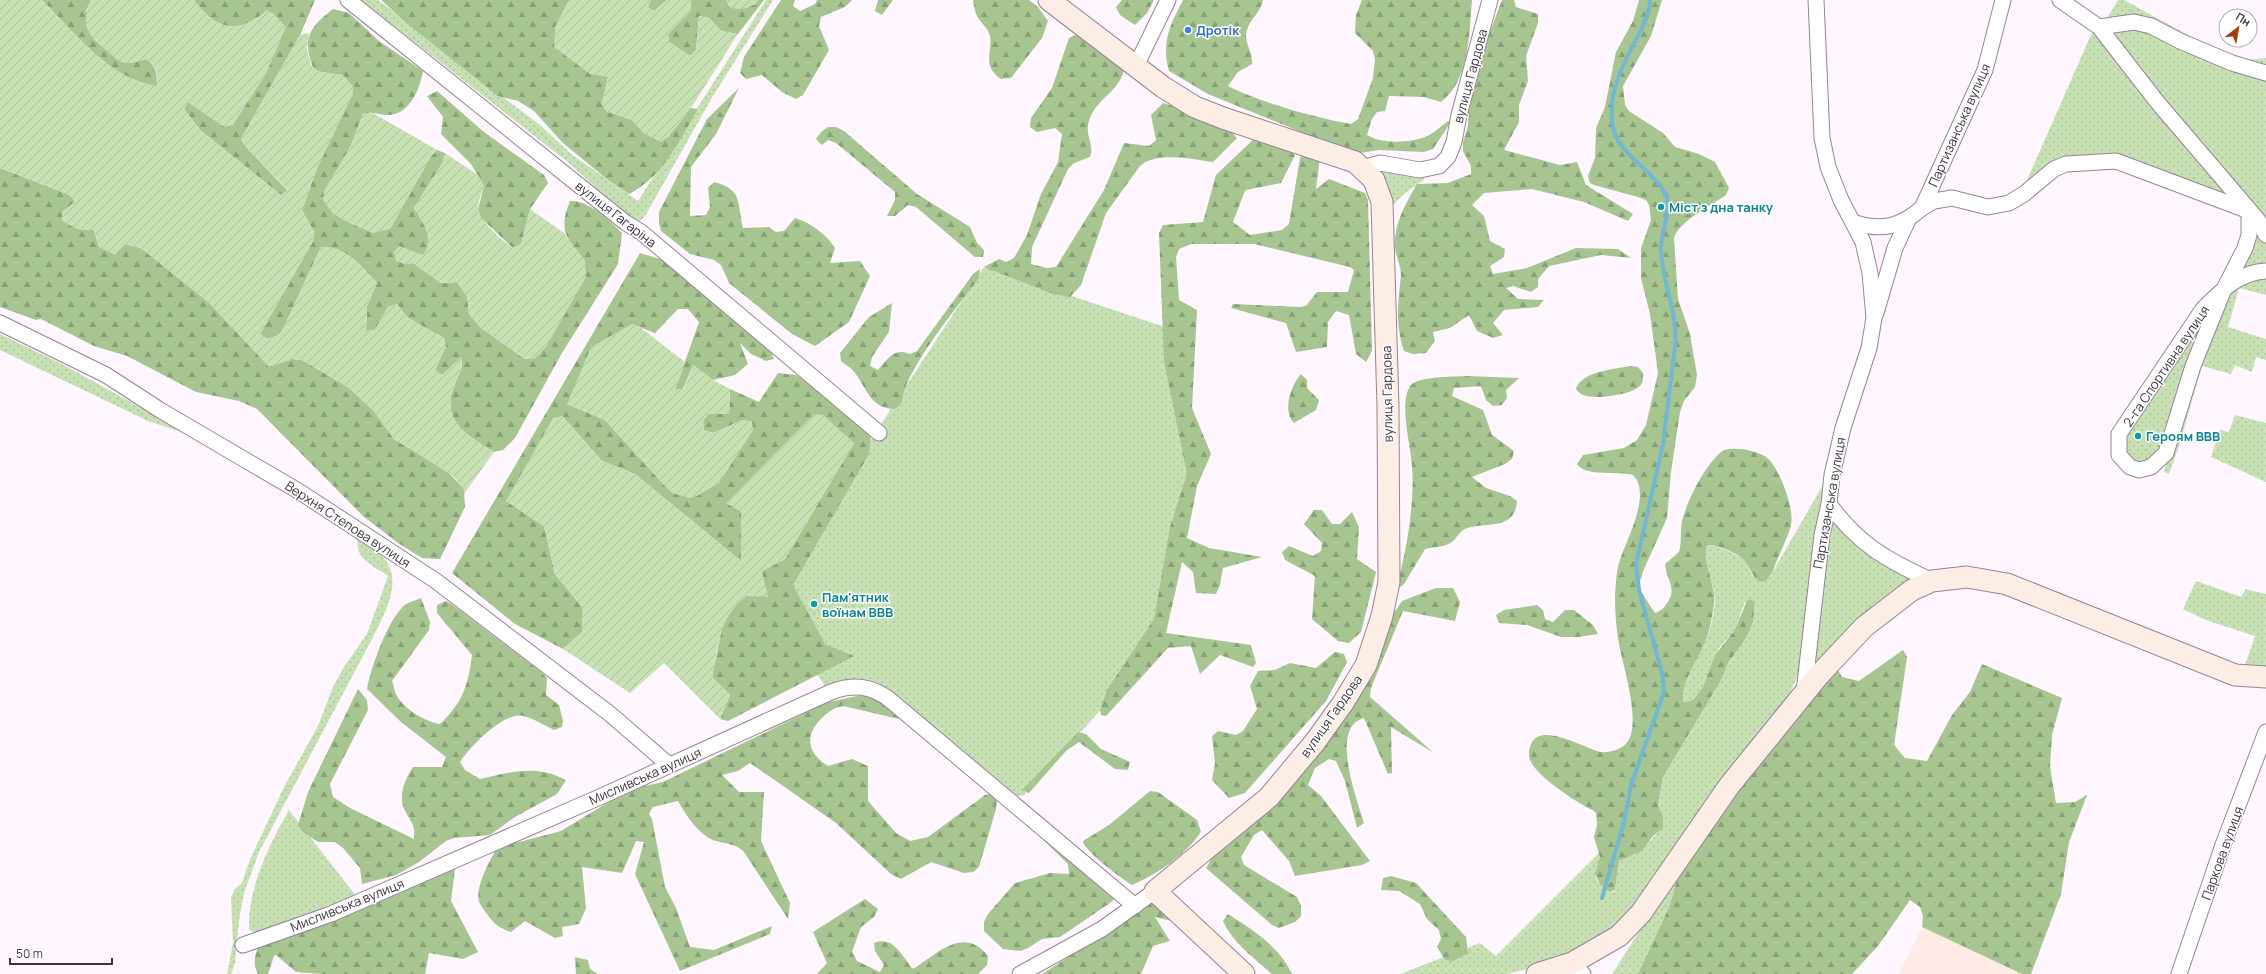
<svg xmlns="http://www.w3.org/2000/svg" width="2266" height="974" font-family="Manrope,sans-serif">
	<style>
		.education { fill: #ffeae4 }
		.grass { fill: url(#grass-dots) }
		.forest { fill: url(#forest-firs) }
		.garden { fill: url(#garden-furrows) }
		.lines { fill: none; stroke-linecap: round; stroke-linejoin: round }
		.stream { stroke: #72b8d3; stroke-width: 4 }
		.street-casing { stroke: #968397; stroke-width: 17 }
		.secondary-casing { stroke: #968397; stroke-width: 23 }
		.street { stroke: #fff; stroke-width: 15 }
		.secondary { stroke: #fcede5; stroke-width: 21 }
		.shop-dot { fill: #3f7fe0; stroke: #fff; stroke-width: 1.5 }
		.culture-dot { fill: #0f9aa8; stroke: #fff; stroke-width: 1.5 }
		.labels { text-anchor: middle; stroke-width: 3; stroke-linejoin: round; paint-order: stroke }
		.shop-label { font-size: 13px; font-weight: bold; fill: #366cbe; stroke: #fff; text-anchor: start }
		.street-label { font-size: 13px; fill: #3c343c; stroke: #fff }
		.culture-label { font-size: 13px; font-weight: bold; fill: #0d838f; stroke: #fff; text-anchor: start }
	</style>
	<defs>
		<pattern id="grass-dots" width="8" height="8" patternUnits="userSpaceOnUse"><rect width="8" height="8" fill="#c7e1b4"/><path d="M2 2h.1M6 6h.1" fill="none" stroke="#acc29c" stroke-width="1.8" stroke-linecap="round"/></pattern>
		<pattern id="forest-firs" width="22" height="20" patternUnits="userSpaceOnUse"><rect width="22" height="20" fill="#a6c590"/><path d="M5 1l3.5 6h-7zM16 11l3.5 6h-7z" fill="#88a177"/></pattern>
		<pattern id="garden-furrows" width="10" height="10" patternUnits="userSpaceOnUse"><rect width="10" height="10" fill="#c7e1b4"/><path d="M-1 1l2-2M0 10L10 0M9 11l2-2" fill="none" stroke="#acc29c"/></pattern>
	</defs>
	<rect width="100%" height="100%" fill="#fff6ff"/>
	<path class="education" d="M1922,927L2022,974H1899Z"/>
	<g class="grass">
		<path d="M361,0H378L425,34L470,73L539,124L571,154L638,201L766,0H773L713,96L645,216L640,221L634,222L569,163Z"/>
		<path d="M2118,0H2124L2236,61L2266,58V268L2240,273L2246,228L2242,217L2227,206L2142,173L2105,167L2067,169L2024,187L2094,28L2105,22Z"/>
		<path d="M1379,169L1423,177L1425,179L1404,194L1392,206Z"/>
		<path d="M984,267L1168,328L1193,472L1161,643L1023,796L1011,795L876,682L864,680L826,688L768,597Z"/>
		<path d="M2266,274V295L2239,288L2228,327L2266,339V360L2256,357L2252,372L2235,365L2231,374L2202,366L2179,446L2169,474L2164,472L2181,412L2224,301L2237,282Z"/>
		<path d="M2217,300L2166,444L2151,463H2135L2125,453V437Z"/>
		<path d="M0,334L62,364L190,435L148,421L0,350Z"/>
		<path d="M2235,415L2266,423V482L2211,457L2220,430L2229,432Z"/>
		<path d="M1824,483L1815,538L1799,673L1786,702L1633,908L1612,929L1550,963L1508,974H1400L1480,943L1496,956L1599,853L1600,857C1600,861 1597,864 1596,869C1593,880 1602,890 1613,892L1615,891L1619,861C1625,856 1631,857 1637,853C1648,847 1653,835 1663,828V817L1658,805L1663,777L1717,686L1728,663L1746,638L1753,622L1755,602H1745L1734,631L1719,648L1703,687L1693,700L1683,702C1683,680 1695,662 1704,644C1711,632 1713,615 1715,602C1716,586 1699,555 1708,545C1716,545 1742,556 1746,562C1749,567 1750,572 1754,577L1765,579L1770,577Z"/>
		<path d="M1831,518L1915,579L1815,668L1814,663Z"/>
		<path d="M355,538C363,543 374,548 381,555C406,579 384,614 372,639L259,852L244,893L239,920L235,963L231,974H227L233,943L231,898L235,889L242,883L249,862L284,787L318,726L333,687L344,667L367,634L388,576C377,568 354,559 358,541Z"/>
		<path d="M2196,581L2241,597L2246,589L2266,594V670L2244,668L2255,636L2206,620L2183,609Z"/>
		<path d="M289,810L357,897L254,933L249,929V924C249,885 270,843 289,810Z"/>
		<path d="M1680,868L1670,905L1638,974H1612Z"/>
	</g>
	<g class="forest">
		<path d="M42,0H91L86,11L130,63L146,59C157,66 157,74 157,87C108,78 76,34 42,0Z"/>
		<path d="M194,0H315L300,35L241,139L245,146L288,191L281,195L200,130L184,109L188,102L225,127L267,10C238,36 216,30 194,0Z"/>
		<path d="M381,0H569L555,28L608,77L602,104L606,111L632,120L645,134L668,137L690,108L698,109C679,141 663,177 629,194L608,180L563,143L534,111L518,101L498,96L409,25Z"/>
		<path d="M651,0H667L654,11L647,7Z"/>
		<path d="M691,0H727L729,7L754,5L758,0H764L738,34L721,31L709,18L699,16L696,50L690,56L669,42L668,34L691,10Z"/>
		<path d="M781,0H795L793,6L800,11L815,4L817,0H852L845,7L821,17L819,26L829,50L803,95L796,99L782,92L762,75L746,79L740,73L744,57Z"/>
		<path d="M878,0H893L882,15L875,11Z"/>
		<path d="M973,0H1029L1038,7L1048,21L1042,38L1011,78L1001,79C978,63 997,48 988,31C985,26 981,22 978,18C975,13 974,6 973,0Z"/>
		<path d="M1122,0H1154L1147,13L1135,25L1120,15L1116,7Z"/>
		<path d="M1183,0H1263C1261,12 1250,19 1247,30C1243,42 1253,51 1252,64L1238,72L1228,86C1259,102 1316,118 1351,124L1358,119L1373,78L1375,60L1373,51L1355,33L1356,15L1362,0H1472C1469,33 1470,80 1441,102L1424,97L1389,96L1385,111L1377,112L1372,119L1367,135C1381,144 1409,143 1425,137C1433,134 1441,126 1448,121L1451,122L1433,149L1424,152L1379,150L1360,153L1340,148L1208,94L1169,71C1161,43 1170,25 1183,0Z"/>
		<path d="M1502,0H1514L1516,7L1538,14V23L1526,56L1528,81L1519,105V122L1504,150L1560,165L1577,162L1586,185L1633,214L1628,221L1584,202L1532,189L1484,193L1472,205L1484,216L1490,241L1505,249L1504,257L1490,266L1493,274L1527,268L1576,248L1618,249L1631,258L1601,255L1549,266L1538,279V287L1531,292L1513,286L1506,288L1518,299L1544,300L1538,307L1504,310L1493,323L1503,335L1493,338L1477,331L1469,315L1450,328L1433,332L1435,341L1426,353L1413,354L1404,351C1395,323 1398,304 1401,275C1401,266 1396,257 1395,248C1393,225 1406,203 1417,184L1448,183L1471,174V166L1463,151V142L1468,126V108L1490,32Z"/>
		<path d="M1639,0H1662L1651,36L1623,86L1625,105L1629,111L1663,133L1675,147L1699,154L1715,162L1729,188L1726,195C1712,205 1679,221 1674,238L1678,299L1690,334L1697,375L1695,387L1684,401L1680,412L1671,472L1667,518L1644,569L1638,587L1655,613C1661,611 1664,608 1667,603C1678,589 1666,579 1665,564L1679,552C1682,542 1680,532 1682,521C1687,501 1706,462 1724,450C1736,447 1755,450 1766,457C1779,466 1795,510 1791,525C1787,541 1778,555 1773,571C1759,597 1751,568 1745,561C1738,553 1718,545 1708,545C1699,554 1717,587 1714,604C1712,617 1710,630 1705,642C1697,662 1682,679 1683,702L1693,700L1703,687L1715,655L1734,631L1748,599L1755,602L1753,622L1746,638L1728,663L1721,680L1663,777L1658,805L1663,817V828L1653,836L1642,851L1619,861L1615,890L1610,892L1600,885L1595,873L1600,857L1594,837L1597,825L1596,813C1592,809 1586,807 1581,804C1568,796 1529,771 1529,755C1530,714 1582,748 1601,752C1609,753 1624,749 1628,741C1641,720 1623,667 1619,644C1616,628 1615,612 1615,596C1616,584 1616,571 1620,560C1627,538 1652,494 1633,475C1619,471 1585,477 1577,464L1583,455L1624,448L1637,440L1646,425L1658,373L1650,314L1641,278V248L1651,220L1649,205L1646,200L1638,197L1594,185L1590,183L1588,176L1595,158L1596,128L1605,107L1616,52L1633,21Z"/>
		<path d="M333,9L349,13L379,41L423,71C420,88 410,115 388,115C379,115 373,111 363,114L351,145L390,229L431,156L437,150L445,153L443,162L414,208C422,220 436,240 424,254C419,259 410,262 404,264L413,263L441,283L457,282L467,296L469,314L481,328L525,359L585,261C566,238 558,230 570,201C589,200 609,220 622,233L618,264L613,272L562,353L515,438L503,450L494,452C467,435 439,421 455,384C459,374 464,367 461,358L442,375L435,370L446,346L444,338L408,318L397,304L388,307L375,330L366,331L367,306L377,283L321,247L283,329L277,336L267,339L260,334L313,241L314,232L302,210L316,171L343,75C335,74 324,74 318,71C313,69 311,63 310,58C303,34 315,23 333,9Z"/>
		<path d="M1076,35L1084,38L1124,70C1120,90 1097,99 1090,118C1083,135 1095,143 1090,157L1074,163L1068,169L1032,247L1031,264L1047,268L1056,267L1104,190L1124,143L1149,146L1156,140L1151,115L1163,103C1184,110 1223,119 1237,138L1213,162C1193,159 1156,151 1140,166L1106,213L1081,285L1070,297L1053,294L984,267L999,259L1006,262L1014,258L1027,235L1041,194L1058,162L1062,134L1055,128L1037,132L1030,127L1031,118L1052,88L1069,38Z"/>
		<path d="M739,88L716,134L691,167L690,216L706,215L710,207L708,188L714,182C743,189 737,203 743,228L769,227L776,232L784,231L795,218C811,223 826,234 835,248L830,263L860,261L870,276L849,322L815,346L792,334L729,283L721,265L714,260L690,254L661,231L659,223V212L707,119Z"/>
		<path d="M437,91L484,132L544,175L548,183L530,209L521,244L513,248L481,218L478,209L484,186L471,164L441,134L443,117L427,96Z"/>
		<path d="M828,127H836L844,131L917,194L970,227L977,243L984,250L983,257H975L916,207L908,205L895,216H887L895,200V192L836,143L828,140L822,145L816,139L821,132Z"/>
		<path d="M1260,133L1295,155L1281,183L1246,190L1244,193L1233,222L1250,235L1282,230L1289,224L1300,158L1306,151L1320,158L1316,189L1329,179L1365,193L1368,200L1372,351L1366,362L1356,354L1349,315L1336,311L1328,322L1327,347L1296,352L1286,323L1231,308L1233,304L1301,307L1306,306L1317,292H1348L1354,270L1350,267L1254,244H1191L1179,249L1176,257L1179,300L1197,310L1192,408L1211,454L1197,486L1187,538L1209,548L1262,557L1223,568L1220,585L1216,594L1196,593L1193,572L1182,562L1166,633L1251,645L1256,663L1253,667L1220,655L1200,674L1191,646L1168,648L1106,716L1101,715L1100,710L1107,690L1154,619L1170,527L1187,474L1164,361L1159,233L1163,225L1203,222L1216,175Z"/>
		<path d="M0,168L70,195L75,202L62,212L77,229L94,230L99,247L125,244L141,248L207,301L293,359L302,360L348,387L374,411L394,439L447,471L464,489L465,507L440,559L422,558L398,543L363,516L257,409L239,401L196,392L127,356L94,346L41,319L36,320L0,307Z"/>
		<path d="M640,253L663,260L771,351L774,359L766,361L751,354L740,343L748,364L735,375L713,380L693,365L683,389L675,390L699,322L688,309H678L655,333L632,324L567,404L605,420L666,487L743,420L713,433L704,430L703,421L708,414H729L730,389L759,402L778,373L796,375L832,397L872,427L869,454L793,585L825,644L854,656L728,721L720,719L730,695L712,677L723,623L732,607L746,596L762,571L785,559L854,443L726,503L741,511V561L635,474L602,461L562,416L506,501L544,526L555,574L582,607V632L563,649L515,624L452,573Z"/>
		<path d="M980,269L979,278C959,305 903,372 902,403L895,409C871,409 867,389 855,373C852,368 845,365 841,361L840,353L869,317L892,303L889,332L872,357L870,366L878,370C888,359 893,347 910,354L917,351L973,274Z"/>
		<path d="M1629,366L1638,367L1643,373C1643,377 1643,382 1641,385C1633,395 1594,400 1583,395C1580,394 1578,391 1576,389C1582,371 1612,370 1629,366Z"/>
		<path d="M1301,374L1307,380V388L1319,400L1316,410L1294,423C1282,411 1291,385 1301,374Z"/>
		<path d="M1465,376L1519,378L1506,390L1507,398L1502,405L1493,406L1486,400L1481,386L1454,388L1452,396L1483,410L1492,435L1514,451L1512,459L1505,464L1472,477L1486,488L1510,496L1517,501C1515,532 1484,521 1465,529C1460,531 1456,539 1452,542C1445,547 1432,547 1425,549L1404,584L1396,590C1406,552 1415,506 1412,466C1411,446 1398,401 1411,385C1419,376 1453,377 1465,376Z"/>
		<path d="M1314,510H1322L1332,524H1340L1352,512L1359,527L1357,559L1376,572L1361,632L1349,643L1338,641L1312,619L1315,576L1285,560L1282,552L1289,546L1313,556L1321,551L1322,543L1304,524Z"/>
		<path d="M1436,588H1453L1460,602L1455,621L1403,611L1371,688L1370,697L1434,753L1391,727L1392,773L1388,774L1364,718C1329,727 1357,799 1364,823L1357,828L1345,781L1336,761L1329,759L1315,768L1308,785L1321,796L1370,861L1362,865L1295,876L1289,861L1262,830L1254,835L1241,857L1244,865L1297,897L1301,906V916L1295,922L1279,928L1272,925L1206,868L1212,858L1265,806L1402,601Z"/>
		<path d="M421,598L430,622L429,630L392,681C394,685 394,691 397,696C404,709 426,722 440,724C463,702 468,686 472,655L437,613V605L446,601L453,605L541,672L547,678L546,695L559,705L563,721L562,727L554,730C544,725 533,718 523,716C504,711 469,748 460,762L465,770L480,779C511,772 536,764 566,780L557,794L515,817L490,835L454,838L446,841L419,862L396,875L362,884L360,868L343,848L335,842H318L303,832L298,825L308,792L358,689L367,700L368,710L330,784L333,797L350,808L414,839C416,822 408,820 403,806C399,792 406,778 413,767H442L446,757L401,722L367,689C371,667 388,618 406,604C410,602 416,600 421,598Z"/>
		<path d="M1537,605L1543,610L1545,619L1553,622L1565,610H1574L1593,625L1598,634L1578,637H1561L1527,625L1499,623L1496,615L1504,610Z"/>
		<path d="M1903,650L1907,657L1894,745L1905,758L1927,761L1952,715L1970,692L1982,664L2062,698L2052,735L2050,767L2056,803L2075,802L2087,795L2069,842L2061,894L2031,974H2022L1922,927L1923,916L1920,907L1910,900L1878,946L1852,974H1638L1670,905L1680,868L1719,811L1837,668L1842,677L1859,681Z"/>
		<path d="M1335,652L1344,654L1347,662L1326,701L1245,793L1229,798L1212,780L1215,763L1212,736L1218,731L1236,735L1243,731L1257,709L1250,686L1258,671L1275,670L1290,663L1316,668Z"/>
		<path d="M862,695L878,697L912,722L843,706C834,708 831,710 824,716C804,734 806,752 828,766L852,759L868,766V801L896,833L910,841L928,837L985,795L994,793L997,800L996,809L979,867L973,872L964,873L931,862L901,879L891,874L836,823L750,763L738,771L722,775L739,792H764L761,841L790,903L788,919L744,852C736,844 727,844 716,841C699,836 686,815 678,801L653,807L649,814L652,819L665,887L676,908L690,947L714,950L772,926L770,934L680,971L635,874L644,842L636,841L622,873L582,867L586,908L579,924L562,927L563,936L555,938L525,921L511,932C499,928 494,924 487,914C484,910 480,905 479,901C475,887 490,860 497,848L561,831L630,789L663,782L828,702Z"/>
		<path d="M1078,732L1086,734L1101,749L1130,762L1128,770L1115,769L1079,742L1066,751L1029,793L1022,790Z"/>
		<path d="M1150,791L1158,792L1197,820L1201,832C1185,855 1158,874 1132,885C1121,878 1085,852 1083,841L1109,825Z"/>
		<path d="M1026,823L1116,897L1110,903L1060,937L1042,939L1028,948L1020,951L1003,949L984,931V922L988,914L1015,883L1050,873L1069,874L1068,864Z"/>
		<path d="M456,861L451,901L478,952L463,959L429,953L425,974H322L296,972L276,955L274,956L268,974H258C252,963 255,952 261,942Z"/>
		<path d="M1391,876L1416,883L1466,937L1468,953L1453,961L1445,960L1437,947L1441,939L1439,930L1427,919L1420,904L1399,891L1381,890L1383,878Z"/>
		<path d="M865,899L878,909L874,917L861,927L852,952L857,961L880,972L884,965L875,951L874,943C893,935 902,956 913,969C937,954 964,925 988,956L987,965L978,974H817L827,963L813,932Z"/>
		<path d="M1155,901L1172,921L1155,917L1170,941L1153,946L1141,974H1042Z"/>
		<path d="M1228,914C1253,930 1279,946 1292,974H1272C1254,958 1233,943 1223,921Z"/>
		<path d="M575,957L588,960L590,969L598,974H576Z"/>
	</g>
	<g class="garden">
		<path d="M0,0H42C76,34 108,78 157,86C158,74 157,65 146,59C139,61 129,65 121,62C116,60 111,54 106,50C86,35 80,23 91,0H194C216,30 238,36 267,10L274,14L286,27L266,74L233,125L225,127L188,102L184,109L200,130L281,195L288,190L245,146L241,139L300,35L309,33L307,49L311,65L317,71L343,75L353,86V94L316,171L302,210L314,232L313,241L260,334L267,339L277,336L283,329L321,247C343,244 364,267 377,283L367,306L366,331L375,330L388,307L397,304L408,318L444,338L446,346L435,370L442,375L461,357C464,368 458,376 454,386C440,422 469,436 494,452L464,494V489L453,476L394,439L374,411L348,387L302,360L293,359L269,367L207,301L141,248L125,244L115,255L99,247L94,230L77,229L62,221V212L75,202L70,195L0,168Z"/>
		<path d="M569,0H651L648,7L654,11L667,0H691V10L668,34L669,42L690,56L696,50L699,16L709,18L721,31L738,34C722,57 682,130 661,142L645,134L632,120L606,111L602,104L608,77L590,74L554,47L555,28Z"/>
		<path d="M727,0H758C751,9 739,11 729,7Z"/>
		<path d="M371,112L437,150L431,156L390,229L373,233L349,223L333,214L323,200L324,191L351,145L363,114Z"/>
		<path d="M445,153L478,175L484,186C482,192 477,204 478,210C481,222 503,241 513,248L521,244L530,209L564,233L585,261L586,277L546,347L534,359H525L481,328L469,314L467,296L457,282L441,283L413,263L404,264L396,261L394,252L399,246L423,255C435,239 423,223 414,208L443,162Z"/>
		<path d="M632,324L641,328L685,362L675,390L684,389L693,365L713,380L730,389L729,414H708L703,421L704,430L713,433L743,420L752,421L753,430L719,483L697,496L689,498L672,493L666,487L605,420L567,404L591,347Z"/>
		<path d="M814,414L823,415L854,443L785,559L762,571L768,597L746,596C718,619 719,644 712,677L730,695L720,719L664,663L630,693L563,649L582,632V607L555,574L544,526L506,501L553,418L562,416L602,461L635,474L741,561V511L726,503Z"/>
	</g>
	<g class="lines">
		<path class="stream" d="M1602,898L1624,822L1632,782L1664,692L1663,677L1639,590L1636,564L1663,444L1675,346C1678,313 1662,282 1661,250C1660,232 1673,209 1665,193C1650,166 1614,154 1612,120C1609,89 1625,61 1639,34C1644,23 1650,13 1650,0"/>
		<defs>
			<g id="street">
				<path d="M348,0L626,223L641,232L879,433"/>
				<path d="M2060,0L2099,27L2158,103L2258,220L2266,235"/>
				<path d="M2099,27L2134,22L2151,26L2180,41L2232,63L2266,73"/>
				<path d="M1136,66L1168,0"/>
				<path d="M1363,168L1380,163L1420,170L1439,166L1448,157L1454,142L1459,115L1490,0"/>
				<path d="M1922,208L1934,201L1952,198L1988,207L2009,203L2024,194L2054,169L2066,164L2116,161L2249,211V235L2245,248L2224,289L2193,366L2166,453L2151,467L2139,470L2130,467L2119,455V434L2203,309C2221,291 2239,272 2266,271"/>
				<path d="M1855,223C1883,231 1900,227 1922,208L1985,70L2003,0"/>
				<path d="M1876,313L1895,248L1908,220"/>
				<path d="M0,323L106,375L160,410L300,492L436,581L610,714L669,765"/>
				<path d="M1829,504C1859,545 1887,560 1932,581"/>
				<path d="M1804,692L1822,535L1829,504L1832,475L1843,428L1869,348L1874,318L1870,273L1863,242L1841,200L1828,167L1822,138L1816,0"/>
				<path d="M243,945L331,914L602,796L831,692C853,684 871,685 890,700L1135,906"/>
				<path d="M1572,963L1583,974"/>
				<path d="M1020,974L1102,929L1155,891"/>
				<path d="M2179,974L2223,845L2266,732"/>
			</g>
			<g id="secondary">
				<path d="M1049,0L1163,87L1195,107L1223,118L1355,162L1374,180L1382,202L1388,407L1389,582L1382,616L1366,665L1343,703L1315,742L1269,797L1155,891L1244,974"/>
				<path d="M1537,974L1572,963L1619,936L1641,913L1729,786L1819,675L1864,627L1912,590L1932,581L1967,577L2007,584L2220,669L2235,675L2266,677"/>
			</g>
		</defs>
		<use href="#street" class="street-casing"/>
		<use href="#secondary" class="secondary-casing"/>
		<use href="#street" class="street"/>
		<use href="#secondary" class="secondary"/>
	</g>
	<circle class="shop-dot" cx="1188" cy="30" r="4"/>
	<g class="culture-dot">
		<circle cx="1661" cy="207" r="4"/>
		<circle cx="2138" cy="436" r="4"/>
		<circle cx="814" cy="604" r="4"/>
	</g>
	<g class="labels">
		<g class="shop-label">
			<text x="1196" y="35">Дротік</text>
		</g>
		<g class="street-label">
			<text transform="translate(1470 76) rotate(-75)" y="5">вулиця Гардова</text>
			<text transform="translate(1959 125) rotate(-66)" y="5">Партизанська вулиця</text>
			<text transform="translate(616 214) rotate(38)" y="5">вулиця Гагаріна</text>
			<text transform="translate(2166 366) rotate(-56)" y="5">2-га Спортивна вулиця</text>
			<text transform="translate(1387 394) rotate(-91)" y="5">вулиця Гардова</text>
			<text transform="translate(1829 503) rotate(-80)" y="5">Партизанська вулиця</text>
			<text transform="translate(348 524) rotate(33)" y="5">Верхня Степова вулиця</text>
			<text transform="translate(1331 716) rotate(-55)" y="5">вулиця Гардова</text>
			<text transform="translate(645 776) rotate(-24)" y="5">Мисливська вулиця</text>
			<text transform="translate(2222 853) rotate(-70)" y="5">Паркова вулиця</text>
			<text transform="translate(347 905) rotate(-22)" y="5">Мисливська вулиця</text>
		</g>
		<g class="culture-label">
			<text x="1669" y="212">Міст з дна танку</text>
			<text x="2146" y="441">Героям ВВВ</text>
			<text x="822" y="602">Пам'ятник<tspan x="822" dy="15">воїнам ВВВ</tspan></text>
		</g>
	</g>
	<g transform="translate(2238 28) rotate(31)"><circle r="19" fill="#ffffff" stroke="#b1aeb1"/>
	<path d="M0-3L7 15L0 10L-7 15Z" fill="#a43f0f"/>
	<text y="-6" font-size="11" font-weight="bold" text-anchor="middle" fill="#3c343c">Пн</text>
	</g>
	<path d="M10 958v6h102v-6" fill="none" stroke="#3c343c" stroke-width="2"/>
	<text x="16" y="958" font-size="12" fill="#3c343c" stroke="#ffffff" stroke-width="3" paint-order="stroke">50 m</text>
</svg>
